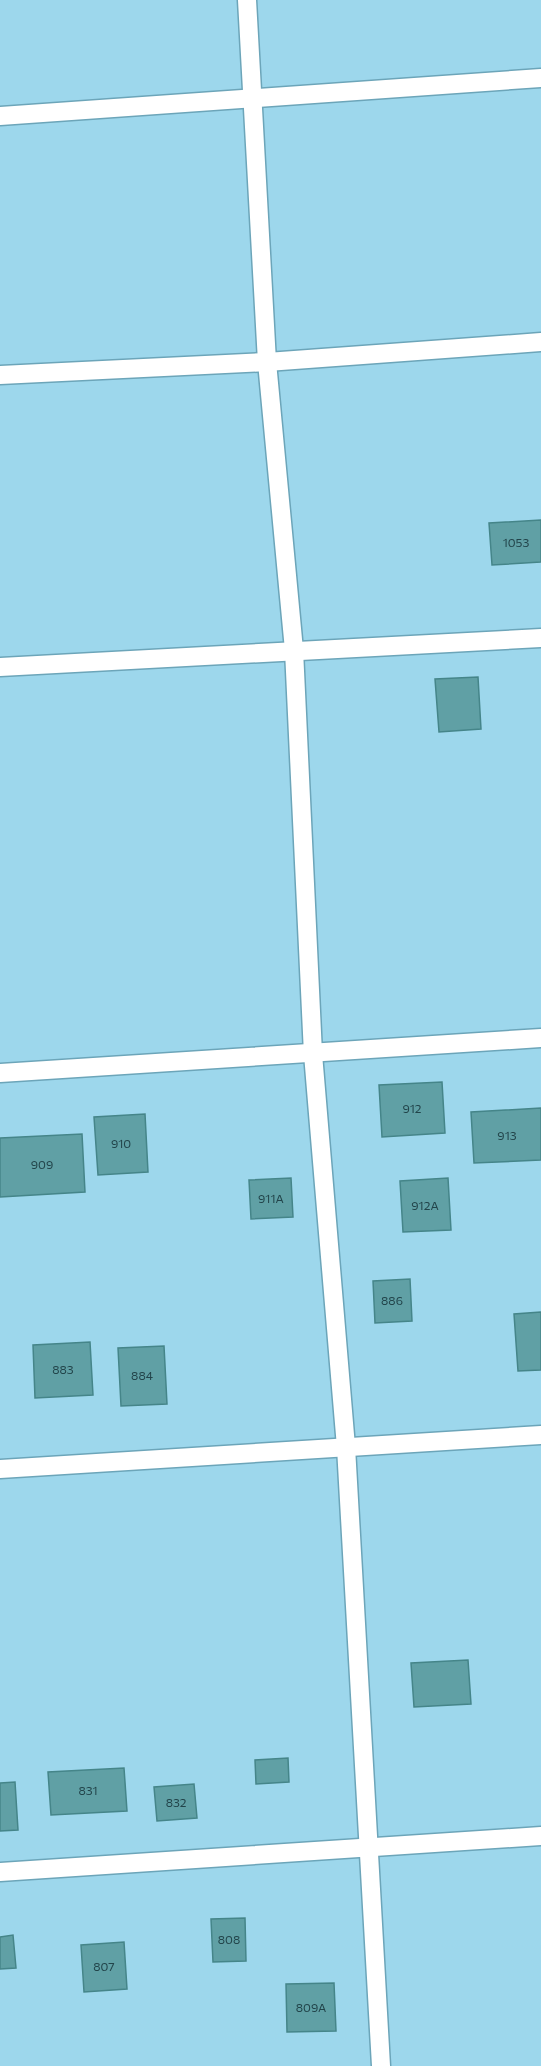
<svg xmlns="http://www.w3.org/2000/svg" width="541" height="2066" font-family="Commissioner,sans-serif">
	<style>
		.building { fill: #60a0a5; stroke: #458589; stroke-width: 1.5 }
		.lines { fill: none; stroke-linecap: round; stroke-linejoin: round }
		.service-casing { stroke: #6ca5b9; stroke-width: 21 }
		.service { stroke: #fff; stroke-width: 18 }
		.labels { text-anchor: middle; stroke-width: 6; stroke-linejoin: round; paint-order: stroke }
		.number-label { font-size: 12px; fill: #22444a }
	</style>
	<rect width="100%" height="100%" fill="#9dd7ec"/>
	<g class="building">
		<path d="M541,520V562L492,565L489,523Z"/>
		<path d="M478,677L481,729L439,732L435,679Z"/>
		<path d="M442,1082L445,1133L382,1137L379,1085Z"/>
		<path d="M541,1108V1160L474,1163L471,1112Z"/>
		<path d="M145,1114L148,1172L98,1175L94,1117Z"/>
		<path d="M82,1134L85,1192L0,1197V1138Z"/>
		<path d="M291,1178L293,1217L251,1219L249,1180Z"/>
		<path d="M448,1178L451,1230L403,1232L400,1181Z"/>
		<path d="M410,1279L412,1321L375,1323L373,1281Z"/>
		<path d="M541,1312V1370L518,1371L514,1314Z"/>
		<path d="M90,1342L93,1395L35,1398L33,1345Z"/>
		<path d="M164,1346L167,1404L121,1406L118,1348Z"/>
		<path d="M468,1660L471,1704L414,1707L411,1663Z"/>
		<path d="M288,1758L289,1782L256,1784L255,1760Z"/>
		<path d="M124,1768L127,1811L51,1815L48,1772Z"/>
		<path d="M15,1782L18,1830L0,1831V1783Z"/>
		<path d="M194,1784L197,1818L157,1821L154,1787Z"/>
		<path d="M245,1918L246,1961L213,1962L211,1919Z"/>
		<path d="M13,1935L16,1968L0,1969V1937Z"/>
		<path d="M124,1942L127,1989L84,1992L81,1945Z"/>
		<path d="M334,1983L336,2031L287,2032L286,1984Z"/>
	</g>
	<g class="lines">
		<defs>
			<g id="service">
				<path d="M247,0L267,362L294,650L313,1054L346,1447L381,2066"/>
				<path d="M0,116L541,78"/>
				<path d="M0,375L267,362L541,342"/>
				<path d="M0,667L541,638"/>
				<path d="M0,1073L541,1038"/>
				<path d="M0,1469L541,1435"/>
				<path d="M0,1872L541,1836"/>
			</g>
		</defs>
		<use href="#service" class="service-casing"/>
		<use href="#service" class="service"/>
	</g>
	<g class="labels">
		<g class="number-label">
			<text x="516" y="547">1053</text>
			<text x="412" y="1113">912</text>
			<text x="507" y="1140">913</text>
			<text x="121" y="1148">910</text>
			<text x="42" y="1169">909</text>
			<text x="271" y="1203">911А</text>
			<text x="425" y="1210">912А</text>
			<text x="392" y="1305">886</text>
			<text x="63" y="1374">883</text>
			<text x="142" y="1380">884</text>
			<text x="88" y="1795">831</text>
			<text x="176" y="1807">832</text>
			<text x="229" y="1944">808</text>
			<text x="104" y="1971">807</text>
			<text x="311" y="2012">809А</text>
		</g>
	</g>
</svg>
